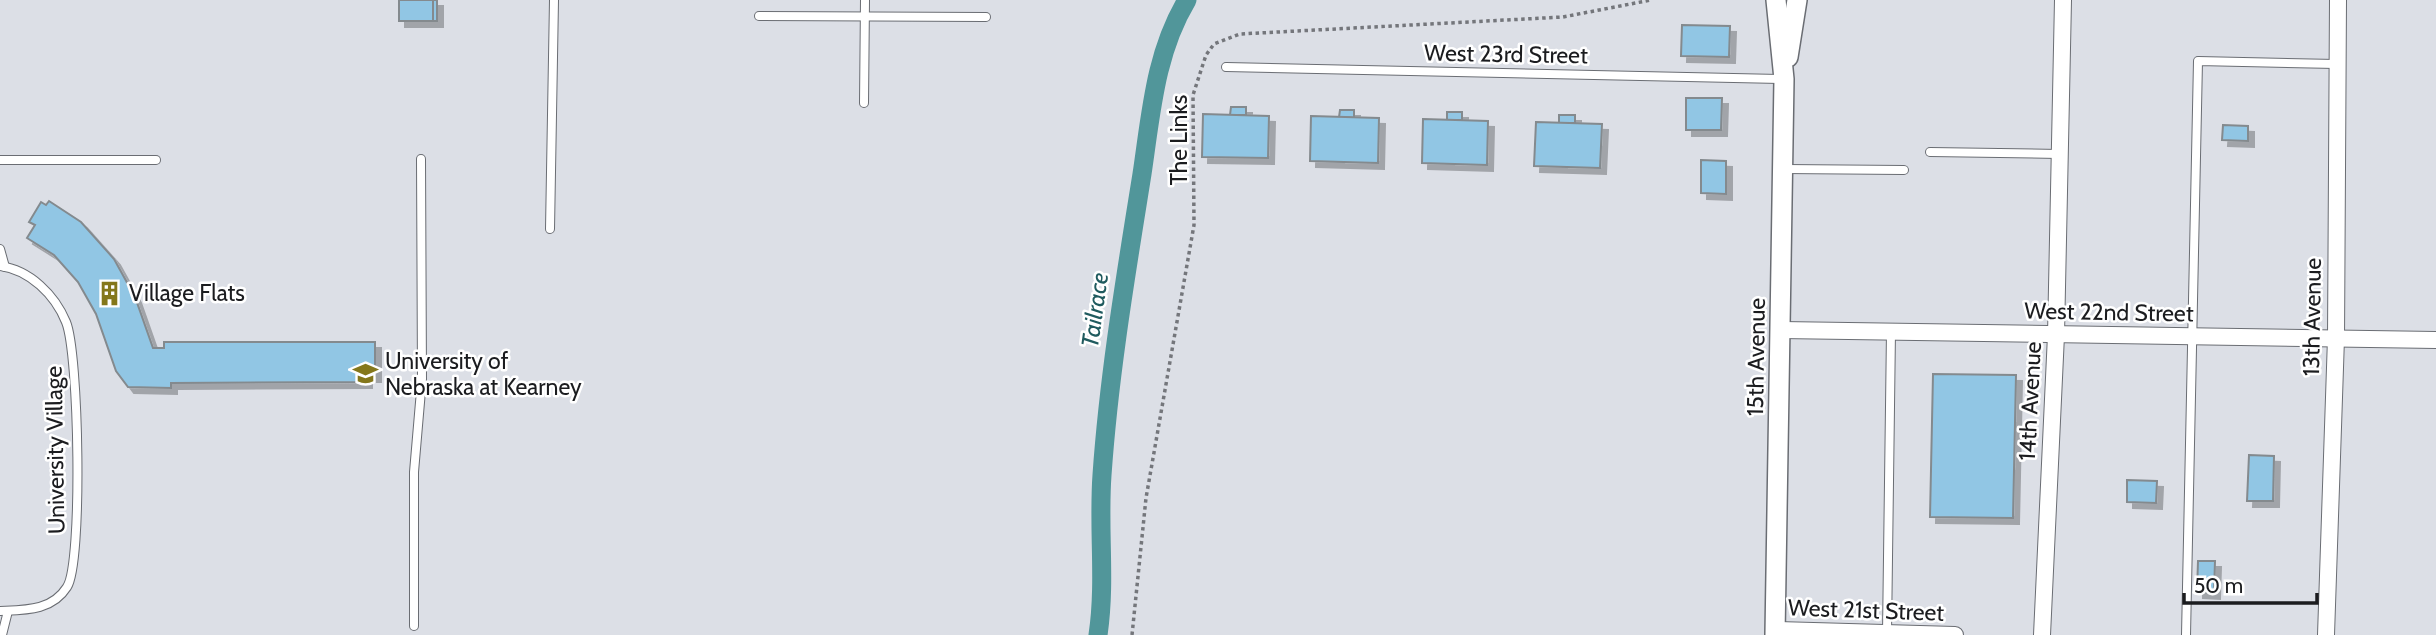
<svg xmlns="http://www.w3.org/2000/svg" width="2436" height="635" font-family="Cabin,sans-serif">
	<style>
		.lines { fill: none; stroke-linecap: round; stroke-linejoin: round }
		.canal { stroke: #51969a; stroke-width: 19 }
		.building { fill: #91c6e4; stroke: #848a8e; stroke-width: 2; filter: url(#shadow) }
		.service-casing { stroke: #6a6d73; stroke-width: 10 }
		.minor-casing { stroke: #6a6d73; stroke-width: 18 }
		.tertiary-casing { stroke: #6a6d73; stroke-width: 22 }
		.path { stroke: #74767b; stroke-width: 3.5; stroke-dasharray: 3.5 3.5; stroke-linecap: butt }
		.service { stroke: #fff; stroke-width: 8 }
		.minor { stroke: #fff; stroke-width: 16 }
		.tertiary { stroke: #fff; stroke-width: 19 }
		.labels { text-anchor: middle; stroke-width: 5; stroke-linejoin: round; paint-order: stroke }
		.street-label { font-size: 23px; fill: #1b1c1f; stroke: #fff }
		.poi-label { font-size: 23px; fill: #1b1c1f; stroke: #fff; text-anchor: start }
		.water-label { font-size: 24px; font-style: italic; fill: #1f5a5e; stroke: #fff }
	</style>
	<defs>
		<filter id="shadow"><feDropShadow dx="6" dy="6" stdDeviation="0" flood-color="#0004"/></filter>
	</defs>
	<rect width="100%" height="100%" fill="#dcdfe6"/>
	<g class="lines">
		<path class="canal" d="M1098,635C1106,581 1098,529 1102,475C1109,374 1126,274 1142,174C1151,114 1155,53 1187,0"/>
	</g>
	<g class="building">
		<rect x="399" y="0" width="34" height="21"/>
		<rect x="433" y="0" width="4" height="21"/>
		<path d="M1682,25L1730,26L1729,57L1681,56Z"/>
		<path d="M1686,98H1722L1721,130H1686Z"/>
		<path d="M1231,107H1246V115H1230Z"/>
		<path d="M1340,110H1354V118L1339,117Z"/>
		<rect x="1447" y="112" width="15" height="8"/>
		<path d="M1203,114L1269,116L1268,158L1202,157Z"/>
		<rect x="1559" y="115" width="16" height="8"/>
		<path d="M1311,116L1379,118L1378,163L1310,161Z"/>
		<path d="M1423,119L1488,121L1487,165L1422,163Z"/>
		<path d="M1536,122L1602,124L1600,168L1534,166Z"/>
		<path d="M2223,125L2248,126V141L2222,140Z"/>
		<path d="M1701,160L1726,161V194L1701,193Z"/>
		<path d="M49,201L81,222L114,259L135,297L153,348H164V342H375V376H366V382L171,383V388L128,387L116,371L96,314L78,282L54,255L27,238L35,225L29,222L41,202L46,205Z"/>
		<path d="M1933,374L2016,375L2013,518L1930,517Z"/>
		<path d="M2249,455L2274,456L2273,501H2247Z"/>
		<path d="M2127,480L2157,481L2156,503L2127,502Z"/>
		<path d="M2198,561H2215L2214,593L2197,592Z"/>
	</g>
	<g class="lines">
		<defs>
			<g id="service">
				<path d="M759,16L986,17"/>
				<path d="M1226,67L1784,79"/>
				<path d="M864,103L865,0"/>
				<path d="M1930,152L2059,154"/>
				<path d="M0,160H156"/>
				<path d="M1784,169L1904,170"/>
				<path d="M550,229L554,0"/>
				<path d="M0,249L5,267"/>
				<path d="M0,266C30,270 55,295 66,322C79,353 83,563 67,587C52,611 25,610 0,611"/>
				<path d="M414,626V472L422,379L421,159"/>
				<path d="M1887,633L1891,331"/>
				<path d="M2,635L8,611"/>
				<path d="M2186,635L2198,61L2336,64"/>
			</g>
			<g id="minor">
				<path d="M1781,330L2436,340"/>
				<path d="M1775,630L1955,635"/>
				<path d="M2042,635L2056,335L2063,0"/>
				<path d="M2326,635L2336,338L2338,0"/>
			</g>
			<g id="tertiary">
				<path d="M1788,57L1797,0"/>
				<path d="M1775,635L1784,79L1776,0"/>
			</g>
		</defs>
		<use href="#service" class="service-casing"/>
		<use href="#minor" class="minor-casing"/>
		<use href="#tertiary" class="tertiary-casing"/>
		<path class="path" d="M1132,635L1146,498L1194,225L1193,95L1206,55L1214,44L1240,34L1563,17L1651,0"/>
		<use href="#service" class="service"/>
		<use href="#minor" class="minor"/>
		<use href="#tertiary" class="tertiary"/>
	</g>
	<defs>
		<symbol id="building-bare" viewBox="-9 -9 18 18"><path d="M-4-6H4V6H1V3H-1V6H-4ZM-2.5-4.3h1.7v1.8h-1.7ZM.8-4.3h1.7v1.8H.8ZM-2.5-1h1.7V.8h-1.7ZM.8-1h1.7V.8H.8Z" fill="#84771b" stroke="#fff" stroke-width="2.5" paint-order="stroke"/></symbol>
		<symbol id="university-bare" viewBox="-9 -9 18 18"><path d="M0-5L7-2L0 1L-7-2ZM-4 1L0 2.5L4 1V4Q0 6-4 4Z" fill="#84771b" stroke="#fff" stroke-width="2.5" paint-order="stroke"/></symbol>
	</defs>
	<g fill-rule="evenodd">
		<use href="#building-bare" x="92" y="276" width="35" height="35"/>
		<use href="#university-bare" x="348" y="356" width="35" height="35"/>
	</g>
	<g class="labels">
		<g class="street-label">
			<text transform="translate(1506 54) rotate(1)" y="8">West 23rd Street</text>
			<text transform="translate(1179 140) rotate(-90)" y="8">The Links</text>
			<text transform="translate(2109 312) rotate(1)" y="8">West 22nd Street</text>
			<text transform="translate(2312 317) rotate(-89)" y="8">13th Avenue</text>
			<text transform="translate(1756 357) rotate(-89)" y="8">15th Avenue</text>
			<text transform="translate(2030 401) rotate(-87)" y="8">14th Avenue</text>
			<text transform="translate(55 450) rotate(-91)" y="8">University Village</text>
			<text transform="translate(1866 610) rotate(2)" y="8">West 21st Street</text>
		</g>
		<g class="poi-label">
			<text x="129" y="301">Village Flats</text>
			<text x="385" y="369">University of<tspan x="385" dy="26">Nebraska at Kearney</tspan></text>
		</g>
		<g class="water-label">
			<text transform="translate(1095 310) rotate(-82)" y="8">Tailrace</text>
		</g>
	</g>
	<path d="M2184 593v10h133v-10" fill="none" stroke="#1b1c1f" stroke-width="3.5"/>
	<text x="2194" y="593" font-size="21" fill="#1b1c1f" stroke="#ffffff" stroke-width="5" paint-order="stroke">50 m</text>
</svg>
